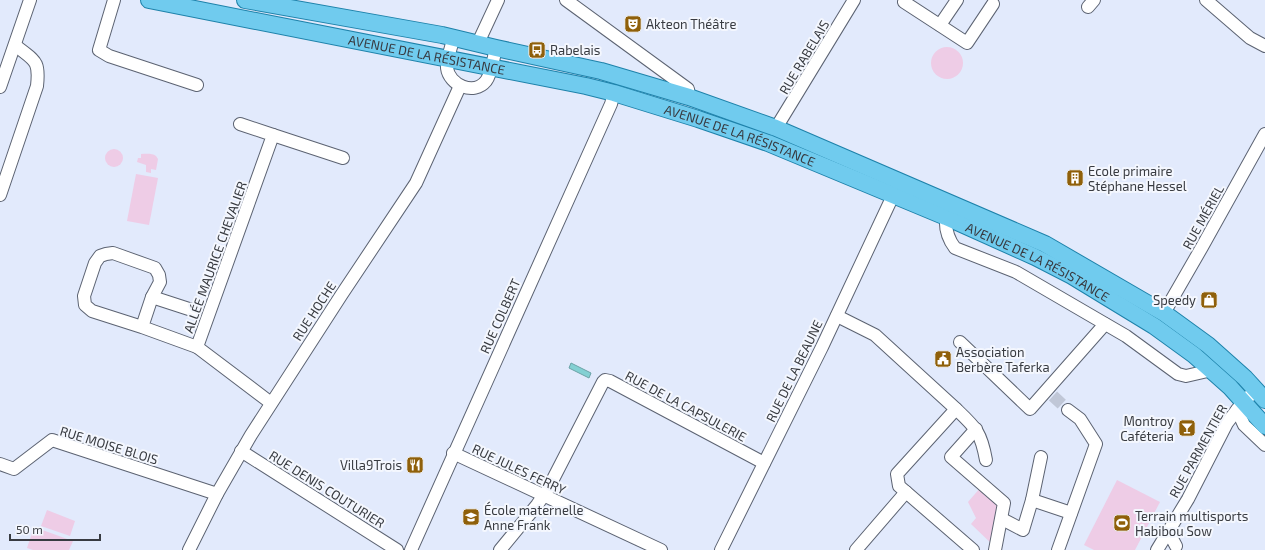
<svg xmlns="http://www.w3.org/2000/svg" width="1265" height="550" font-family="'Exo 2',sans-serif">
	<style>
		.green { fill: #eecce6 }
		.water { fill: #83d0d3; stroke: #6ca3a7 }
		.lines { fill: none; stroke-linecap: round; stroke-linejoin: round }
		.minor-tunnel { stroke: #c0c7d7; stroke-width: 12; stroke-dasharray: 12 6; stroke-linecap: butt }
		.minor-casing { stroke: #5c6372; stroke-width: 14 }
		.major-casing { stroke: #1e82aa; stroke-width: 18 }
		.minor { stroke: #fff; stroke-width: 12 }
		.major { stroke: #70cbee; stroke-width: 16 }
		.labels { text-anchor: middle; stroke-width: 4; stroke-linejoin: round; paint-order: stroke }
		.poi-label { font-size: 13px; fill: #383b41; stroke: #f4f7fe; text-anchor: start }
		.street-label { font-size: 13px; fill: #383b41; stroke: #f4f7fe }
	</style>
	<rect width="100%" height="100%" fill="#e2eafc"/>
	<g class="green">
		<circle cx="947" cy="63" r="16"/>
		<circle cx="114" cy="158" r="9"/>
		<path d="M141,154C146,154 152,153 156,156L158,159L156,170L151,169V173L146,172V165L137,162L138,158H141Z"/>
		<path d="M136,174L158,178L149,225L127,221Z"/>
		<path d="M1117,480L1160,502L1135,550H1094L1084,545Z"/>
		<path d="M981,487L998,503L995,547L971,524L976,518L968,502Z"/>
		<path d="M47,510L75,521L70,536L41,526Z"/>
		<path d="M34,527L73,541L69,550H33L27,548Z"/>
	</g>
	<path class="water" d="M571,363L591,373L589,378L569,368Z"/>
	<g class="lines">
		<path class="minor-tunnel" d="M1053,396L1068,410"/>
		<defs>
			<g id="minor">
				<path d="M114,0L99,50L109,56L197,85"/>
				<path d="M566,0L688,89L689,97"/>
				<path d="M1206,0L1250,38L1265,46"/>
				<path d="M904,2L967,43L993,4"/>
				<path d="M1088,7L1094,0"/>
				<path d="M940,25L957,0"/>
				<path d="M454,37C452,44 446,62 447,68C449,85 474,96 486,81C492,73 493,59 496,48"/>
				<path d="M478,43L498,0"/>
				<path d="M0,87L30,0"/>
				<path d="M240,124L273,135L197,347L271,403"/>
				<path d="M776,128L854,0"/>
				<path d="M273,135L343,158"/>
				<path d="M0,195L37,86C40,59 34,61 15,45"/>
				<path d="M946,217C945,229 948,239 955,248L1016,272L1126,336L1178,374L1186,376L1212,370"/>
				<path d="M152,297L195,311"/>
				<path d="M1164,313L1202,247L1265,134"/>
				<path d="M837,316L875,335L956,409L897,474L899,486L973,550"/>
				<path d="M142,327L152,297L160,282L159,275L155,268L113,253L106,254L100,256L95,263L84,296L85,305L92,311L142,327L197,347"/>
				<path d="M960,342L1030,409L1105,324"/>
				<path d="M956,409C976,428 981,432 986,460"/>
				<path d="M1237,410L1244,425L1265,445"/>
				<path d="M976,429L951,457L1004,503L995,550"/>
				<path d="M241,451L397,550"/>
				<path d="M453,453L661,550"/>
				<path d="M0,464L14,469L52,440L217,494"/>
				<path d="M1032,500L1071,513"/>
				<path d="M1002,519L1023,530L1032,500L1041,457"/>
				<path d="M1168,531L1176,546"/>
				<path d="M189,550L217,494L251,435L342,294L416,183L460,86"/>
				<path d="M411,550L611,104L614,93"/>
				<path d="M500,550L537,505L548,489L603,382L605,380L610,381L764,463"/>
				<path d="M721,550L822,347L890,202"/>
				<path d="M856,550L906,492"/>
				<path d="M1058,550L1096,444L1080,419L1068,410"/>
				<path d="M1157,550L1188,499L1227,423L1243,402L1256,390"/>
			</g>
			<g id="major">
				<path id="s1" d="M149,0L586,86L614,93L698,119L768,143L946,217L1035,257L1072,276L1154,326L1194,355L1230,387L1265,426"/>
				<path d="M245,0L442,35L496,48L601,71L689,97L776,128L1045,244L1164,313L1208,345L1245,378L1265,400"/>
			</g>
		</defs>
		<use href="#minor" class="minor-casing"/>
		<use href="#major" class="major-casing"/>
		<use href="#minor" class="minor"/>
		<use href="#major" class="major"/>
	</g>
	<defs>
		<symbol id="theatre-square" viewBox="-11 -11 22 22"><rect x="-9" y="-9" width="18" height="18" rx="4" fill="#8f600a" stroke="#f4f7fe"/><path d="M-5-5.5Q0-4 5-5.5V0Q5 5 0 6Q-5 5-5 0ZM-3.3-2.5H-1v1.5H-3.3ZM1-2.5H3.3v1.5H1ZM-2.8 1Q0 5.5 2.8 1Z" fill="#fff"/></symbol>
		<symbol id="bus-square" viewBox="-11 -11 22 22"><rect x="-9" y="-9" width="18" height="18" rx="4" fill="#8f600a" stroke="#f4f7fe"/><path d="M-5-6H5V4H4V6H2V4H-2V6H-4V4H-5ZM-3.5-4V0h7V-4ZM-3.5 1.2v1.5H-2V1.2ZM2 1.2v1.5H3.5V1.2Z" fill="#fff"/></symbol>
		<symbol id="building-square" viewBox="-11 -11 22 22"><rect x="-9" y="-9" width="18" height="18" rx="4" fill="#8f600a" stroke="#f4f7fe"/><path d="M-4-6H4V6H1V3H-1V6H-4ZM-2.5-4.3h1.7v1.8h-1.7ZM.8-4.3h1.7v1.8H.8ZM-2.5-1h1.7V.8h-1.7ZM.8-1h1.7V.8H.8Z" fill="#fff"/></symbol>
		<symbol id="shop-square" viewBox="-11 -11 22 22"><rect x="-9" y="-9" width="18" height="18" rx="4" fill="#8f600a" stroke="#f4f7fe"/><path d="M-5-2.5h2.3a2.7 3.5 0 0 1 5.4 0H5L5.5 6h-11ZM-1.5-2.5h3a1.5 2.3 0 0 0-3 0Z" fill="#fff"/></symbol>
		<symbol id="civic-square" viewBox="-11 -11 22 22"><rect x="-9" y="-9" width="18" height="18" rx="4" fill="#8f600a" stroke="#f4f7fe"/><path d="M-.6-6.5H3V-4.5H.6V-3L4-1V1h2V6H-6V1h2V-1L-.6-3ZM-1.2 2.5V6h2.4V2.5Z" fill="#fff"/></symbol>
		<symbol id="bar-square" viewBox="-11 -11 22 22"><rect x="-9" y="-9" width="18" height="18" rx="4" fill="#8f600a" stroke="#f4f7fe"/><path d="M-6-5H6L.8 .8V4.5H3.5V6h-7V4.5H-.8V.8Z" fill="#fff"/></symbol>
		<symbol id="restaurant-square" viewBox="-11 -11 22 22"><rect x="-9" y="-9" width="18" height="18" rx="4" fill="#8f600a" stroke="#f4f7fe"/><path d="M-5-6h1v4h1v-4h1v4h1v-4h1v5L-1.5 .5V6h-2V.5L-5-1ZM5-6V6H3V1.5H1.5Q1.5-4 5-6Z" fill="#fff"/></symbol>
		<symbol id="school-square" viewBox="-11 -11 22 22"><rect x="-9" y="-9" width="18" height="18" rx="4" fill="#8f600a" stroke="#f4f7fe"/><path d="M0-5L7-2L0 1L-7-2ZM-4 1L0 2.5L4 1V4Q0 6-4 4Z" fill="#fff"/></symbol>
		<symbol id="stadium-square" viewBox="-11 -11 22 22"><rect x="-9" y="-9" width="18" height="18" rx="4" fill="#8f600a" stroke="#f4f7fe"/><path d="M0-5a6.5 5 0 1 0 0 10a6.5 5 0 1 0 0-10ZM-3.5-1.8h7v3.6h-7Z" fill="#fff"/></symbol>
	</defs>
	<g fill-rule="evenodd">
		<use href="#theatre-square" x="623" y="14" width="20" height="20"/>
		<use href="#bus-square" x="527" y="40" width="20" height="20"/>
		<use href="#building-square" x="1065" y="168" width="20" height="20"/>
		<use href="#shop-square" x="1199" y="290" width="20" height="20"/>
		<use href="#civic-square" x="933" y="349" width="20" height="20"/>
		<use href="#bar-square" x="1177" y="418" width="20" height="20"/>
		<use href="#restaurant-square" x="405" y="455" width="20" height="20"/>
		<use href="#school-square" x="461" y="507" width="20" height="20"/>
		<use href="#stadium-square" x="1112" y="513" width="20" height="20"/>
	</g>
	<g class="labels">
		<g class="poi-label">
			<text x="646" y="29">Akteon Théâtre</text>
			<text x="550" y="55">Rabelais</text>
			<text x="1088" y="176">Ecole primaire<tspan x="1088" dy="15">Stéphane Hessel</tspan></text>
			<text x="1196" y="305" text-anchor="end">Speedy</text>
			<text x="956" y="357">Association<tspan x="956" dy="15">Berbère Taferka</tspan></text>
			<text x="1174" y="426" text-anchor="end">Montroy<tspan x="1174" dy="15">Caféteria</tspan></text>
			<text x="402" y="470" text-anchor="end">Villa9Trois</text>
			<text x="484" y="515">École maternelle<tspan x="484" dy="15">Anne Frank</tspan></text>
			<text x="1135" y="521">Terrain multisports<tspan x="1135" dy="15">Habibou Sow</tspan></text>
		</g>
		<g class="street-label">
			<text dy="5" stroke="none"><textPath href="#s1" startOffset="283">AVENUE DE LA RÉSISTANCE</textPath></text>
			<text transform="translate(804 57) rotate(-59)" y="5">RUE RABELAIS</text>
			<text dy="5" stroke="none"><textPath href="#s1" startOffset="607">AVENUE DE LA RÉSISTANCE</textPath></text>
			<text transform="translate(1203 217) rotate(-61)" y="5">RUE MÉRIEL</text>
			<text transform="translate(215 257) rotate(-70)" y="5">ALLÉE MAURICE CHEVALIER</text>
			<text dy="5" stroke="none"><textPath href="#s1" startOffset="931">AVENUE DE LA RÉSISTANCE</textPath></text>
			<text transform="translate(314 311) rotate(-57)" y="5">RUE HOCHE</text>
			<text transform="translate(500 316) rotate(-66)" y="5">RUE COLBERT</text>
			<text transform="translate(794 371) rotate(-64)" y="5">RUE DE LA BEAUNE</text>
			<text transform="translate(686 406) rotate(28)" y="5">RUE DE LA CAPSULERIE</text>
			<text transform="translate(109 445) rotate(17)" y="5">RUE MOISE BLOIS</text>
			<text transform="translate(1198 451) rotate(-61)" y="5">RUE PARMENTIER</text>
			<text transform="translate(519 469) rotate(25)" y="5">RUE JULES FERRY</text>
			<text transform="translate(327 489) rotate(32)" y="5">RUE DENIS COUTURIER</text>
		</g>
	</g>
	<path d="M10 534v6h90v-6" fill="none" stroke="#383b41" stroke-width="2"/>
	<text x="16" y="534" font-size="12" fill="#383b41" stroke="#f4f7fe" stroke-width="3" paint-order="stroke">50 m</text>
</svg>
